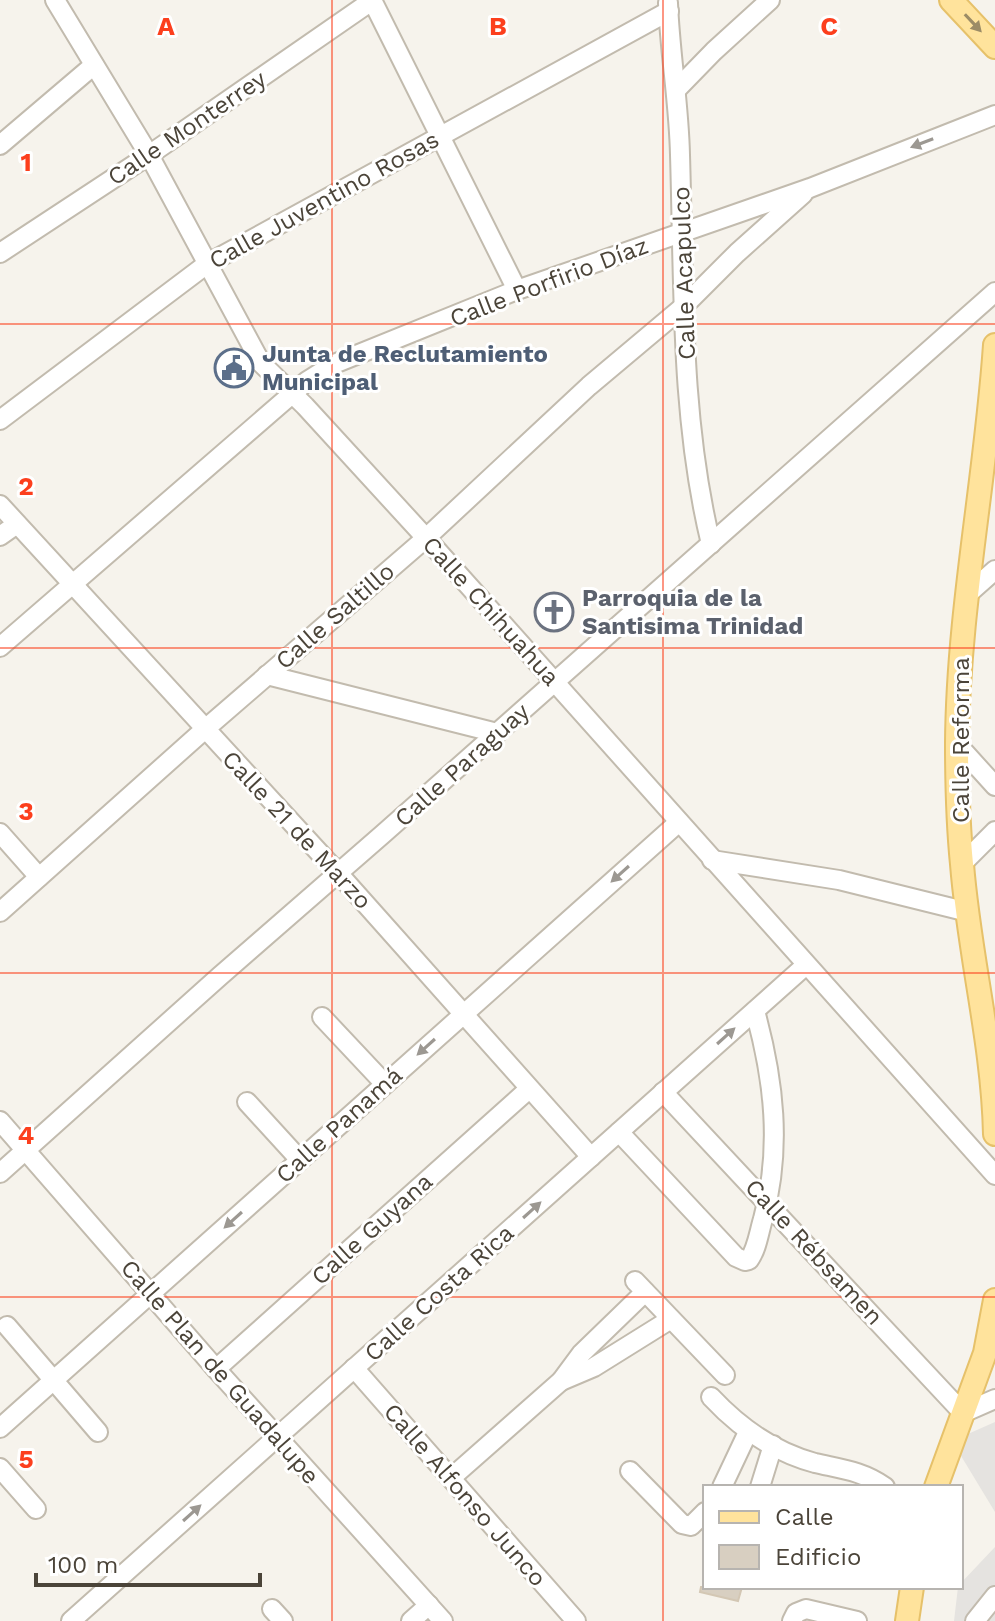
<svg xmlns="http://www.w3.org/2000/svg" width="995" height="1621" font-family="'Work Sans',sans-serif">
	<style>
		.parking { fill: #e5e3e0 }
		.building { fill: #d8cfc1; stroke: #d3c7b4; stroke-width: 2 }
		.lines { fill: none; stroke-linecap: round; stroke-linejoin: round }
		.minor-casing { stroke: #c2bbae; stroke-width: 22 }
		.major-casing { stroke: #e6c16a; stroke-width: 26 }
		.minor { stroke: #fff; stroke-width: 18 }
		.major { stroke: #ffe39c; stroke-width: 22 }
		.oneway { fill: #9c8c66 }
		.oneway2 { fill: #9c9892 }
		.grid { fill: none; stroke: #fc3f1d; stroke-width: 2; stroke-opacity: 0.55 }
		.labels { text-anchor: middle; stroke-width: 6; stroke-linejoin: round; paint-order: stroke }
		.street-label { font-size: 24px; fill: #4b4439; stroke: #fff }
		.service-label { font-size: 24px; font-weight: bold; fill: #4e5e75; stroke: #fff; text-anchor: start }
		.worship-label { font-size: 24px; font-weight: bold; fill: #5b616d; stroke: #fff; text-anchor: start }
		.grid-label { font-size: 26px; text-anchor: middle; font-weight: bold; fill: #fc3f1d; stroke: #fff; stroke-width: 6; stroke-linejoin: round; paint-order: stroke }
	</style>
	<rect width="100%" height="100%" fill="#f6f3ec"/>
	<g class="parking">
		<path d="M995,1422V1512L952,1441Z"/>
		<path d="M995,1547V1621H954L958,1587H961V1583Z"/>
	</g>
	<path class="building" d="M701,1587H742L738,1601L700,1592Z"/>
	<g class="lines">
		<defs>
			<g id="minor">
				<path d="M55,0L149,155L261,363L305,406L426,538L995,1175"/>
				<path d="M372,0L517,290"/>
				<path d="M668,3C670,54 679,104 680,155C684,284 680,417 711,544"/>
				<path d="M677,89L714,51L770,0"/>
				<path d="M0,145L94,65"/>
				<path d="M0,253L149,155L373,0"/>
				<path d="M0,420L207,264L669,11"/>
				<path d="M0,505L338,873L591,1157"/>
				<path d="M0,536L17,524"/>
				<path d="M969,593L995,570"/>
				<path d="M0,647L307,381L334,364L517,290L810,188L995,115"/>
				<path d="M267,675L497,733"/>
				<path d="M957,744L995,786"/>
				<path d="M0,833L39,877"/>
				<path d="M712,860L839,880L968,912"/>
				<path d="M962,864L995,831"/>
				<path d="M0,912L204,730L426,538L589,386L683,307L737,253L803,194"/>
				<path d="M322,1017L385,1084"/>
				<path d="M663,1092L963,1413L995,1399"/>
				<path d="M247,1102L300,1160"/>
				<path d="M0,1121L216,1369L443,1621"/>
				<path d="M619,1132L736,1257L745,1261L749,1260C757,1249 759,1232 763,1219C782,1148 774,1080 755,1011"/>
				<path d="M0,1173L220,976L383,834L995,292"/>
				<path d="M635,1281L725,1375"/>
				<path d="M7,1326L98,1432"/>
				<path d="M354,1368L576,1621"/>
				<path d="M216,1369L529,1089"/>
				<path d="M561,1381L594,1367L671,1319"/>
				<path d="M711,1397C740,1428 774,1452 815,1463C841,1469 863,1471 885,1487"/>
				<path d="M0,1428L679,822"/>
				<path d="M0,1468L36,1509"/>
				<path d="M630,1471L682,1524L691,1526L705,1512"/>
				<path d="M451,1478L561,1381L581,1354L645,1292"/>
				<path d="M722,1487L748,1432"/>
				<path d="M760,1487L773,1445"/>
				<path d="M272,1609L283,1621"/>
				<path d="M71,1621L806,965"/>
				<path d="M411,1621L429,1605"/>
				<path d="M792,1621L796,1613L806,1609L857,1621"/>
				<path d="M975,1621L995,1596"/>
			</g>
			<g id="major">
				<path d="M951,0L995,47"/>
				<path d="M995,345C986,478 958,610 957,743C957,783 958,824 962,864C969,955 993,1043 995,1134"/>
				<path d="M936,1487L985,1353L995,1300"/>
				<path d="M907,1621L912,1587"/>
			</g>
		</defs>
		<use href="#minor" class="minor-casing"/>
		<use href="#major" class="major-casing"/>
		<use href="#minor" class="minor"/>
		<use href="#major" class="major"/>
	</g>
	<defs><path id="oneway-solid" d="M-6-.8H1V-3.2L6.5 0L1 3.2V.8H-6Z" transform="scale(2)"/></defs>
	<use class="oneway" href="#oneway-solid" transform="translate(973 23) rotate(47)"/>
	<g class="oneway2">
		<use href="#oneway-solid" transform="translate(922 143) rotate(159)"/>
		<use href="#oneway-solid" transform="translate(620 874) rotate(138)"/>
		<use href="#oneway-solid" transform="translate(726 1036) rotate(-42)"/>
		<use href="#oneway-solid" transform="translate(426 1047) rotate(138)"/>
		<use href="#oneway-solid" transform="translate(532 1210) rotate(-42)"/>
		<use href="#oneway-solid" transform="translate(233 1220) rotate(138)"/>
		<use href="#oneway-solid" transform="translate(192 1513) rotate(-42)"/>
	</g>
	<path class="grid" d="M332,0V1621M663,0V1621M0,324H995M0,648H995M0,973H995M0,1297H995"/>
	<defs>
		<symbol id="civic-ring" viewBox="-11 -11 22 22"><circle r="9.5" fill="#fff" stroke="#5c6f8a" stroke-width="1.5"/><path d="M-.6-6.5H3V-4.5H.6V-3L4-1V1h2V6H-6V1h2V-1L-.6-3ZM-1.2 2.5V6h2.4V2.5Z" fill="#5c6f8a"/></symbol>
		<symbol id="church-ring" viewBox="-11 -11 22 22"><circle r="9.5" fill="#fff" stroke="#6b7280" stroke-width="1.5"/><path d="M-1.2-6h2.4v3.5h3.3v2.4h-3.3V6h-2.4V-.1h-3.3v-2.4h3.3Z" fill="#6b7280"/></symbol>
	</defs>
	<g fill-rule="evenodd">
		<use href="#civic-ring" x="212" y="346" width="44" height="44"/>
		<use href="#church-ring" x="532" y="590" width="44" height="44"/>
	</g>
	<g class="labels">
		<g class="street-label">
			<text transform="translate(187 128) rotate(-34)" y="8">Calle Monterrey</text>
			<text transform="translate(324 200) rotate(-29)" y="8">Calle Juventino Rosas</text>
			<text transform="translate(684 273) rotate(-92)" y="8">Calle Acapulco</text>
			<text transform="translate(549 282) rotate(-21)" y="8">Calle Porfirio Díaz</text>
			<text transform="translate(491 611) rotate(48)" y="8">Calle Chihuahua</text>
			<text transform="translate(335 616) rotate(-41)" y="8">Calle Saltillo</text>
			<text transform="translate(961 740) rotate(-90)" y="8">Calle Reforma</text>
			<text transform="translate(462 765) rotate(-42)" y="8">Calle Paraguay</text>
			<text transform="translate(297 830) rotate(47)" y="8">Calle 21 de Marzo</text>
			<text transform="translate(339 1125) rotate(-42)" y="8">Calle Panamá</text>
			<text transform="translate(372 1229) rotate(-42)" y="8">Calle Guyana</text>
			<text transform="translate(814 1252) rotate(47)" y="8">Calle Rébsamen</text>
			<text transform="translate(439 1293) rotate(-42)" y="8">Calle Costa Rica</text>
			<text transform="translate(220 1372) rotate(49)" y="8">Calle Plan de Guadalupe</text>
			<text transform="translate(465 1495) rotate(49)" y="8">Calle Alfonso Junco</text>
		</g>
		<g class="service-label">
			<text x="262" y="362">Junta de Reclutamiento<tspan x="262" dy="28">Municipal</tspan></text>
		</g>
		<g class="worship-label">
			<text x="582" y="606">Parroquia de la<tspan x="582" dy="28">Santisima Trinidad</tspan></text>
		</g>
	</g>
	<g class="grid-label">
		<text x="166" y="35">A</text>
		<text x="498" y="35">B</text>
		<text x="829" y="35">C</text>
		<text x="26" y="171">1</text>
		<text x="26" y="495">2</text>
		<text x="26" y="820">3</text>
		<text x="26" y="1144">4</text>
		<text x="26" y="1468">5</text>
	</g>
	<rect x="703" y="1485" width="260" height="104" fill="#ffffff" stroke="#b7b4b0" stroke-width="2"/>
	<rect x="719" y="1511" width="40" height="12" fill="#ffe39c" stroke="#b7b4b0" stroke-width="2"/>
	<text x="775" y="1525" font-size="24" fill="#4b4439">Calle</text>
	<rect x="719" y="1545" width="40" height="24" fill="#d8cfc1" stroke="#b7b4b0" stroke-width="2"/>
	<text x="775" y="1565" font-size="24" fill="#4b4439">Edificio</text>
	<path d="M36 1573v12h224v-12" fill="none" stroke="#4b4439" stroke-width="4"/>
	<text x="48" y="1573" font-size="24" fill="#4b4439" stroke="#ffffff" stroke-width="6" paint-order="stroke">100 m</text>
</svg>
